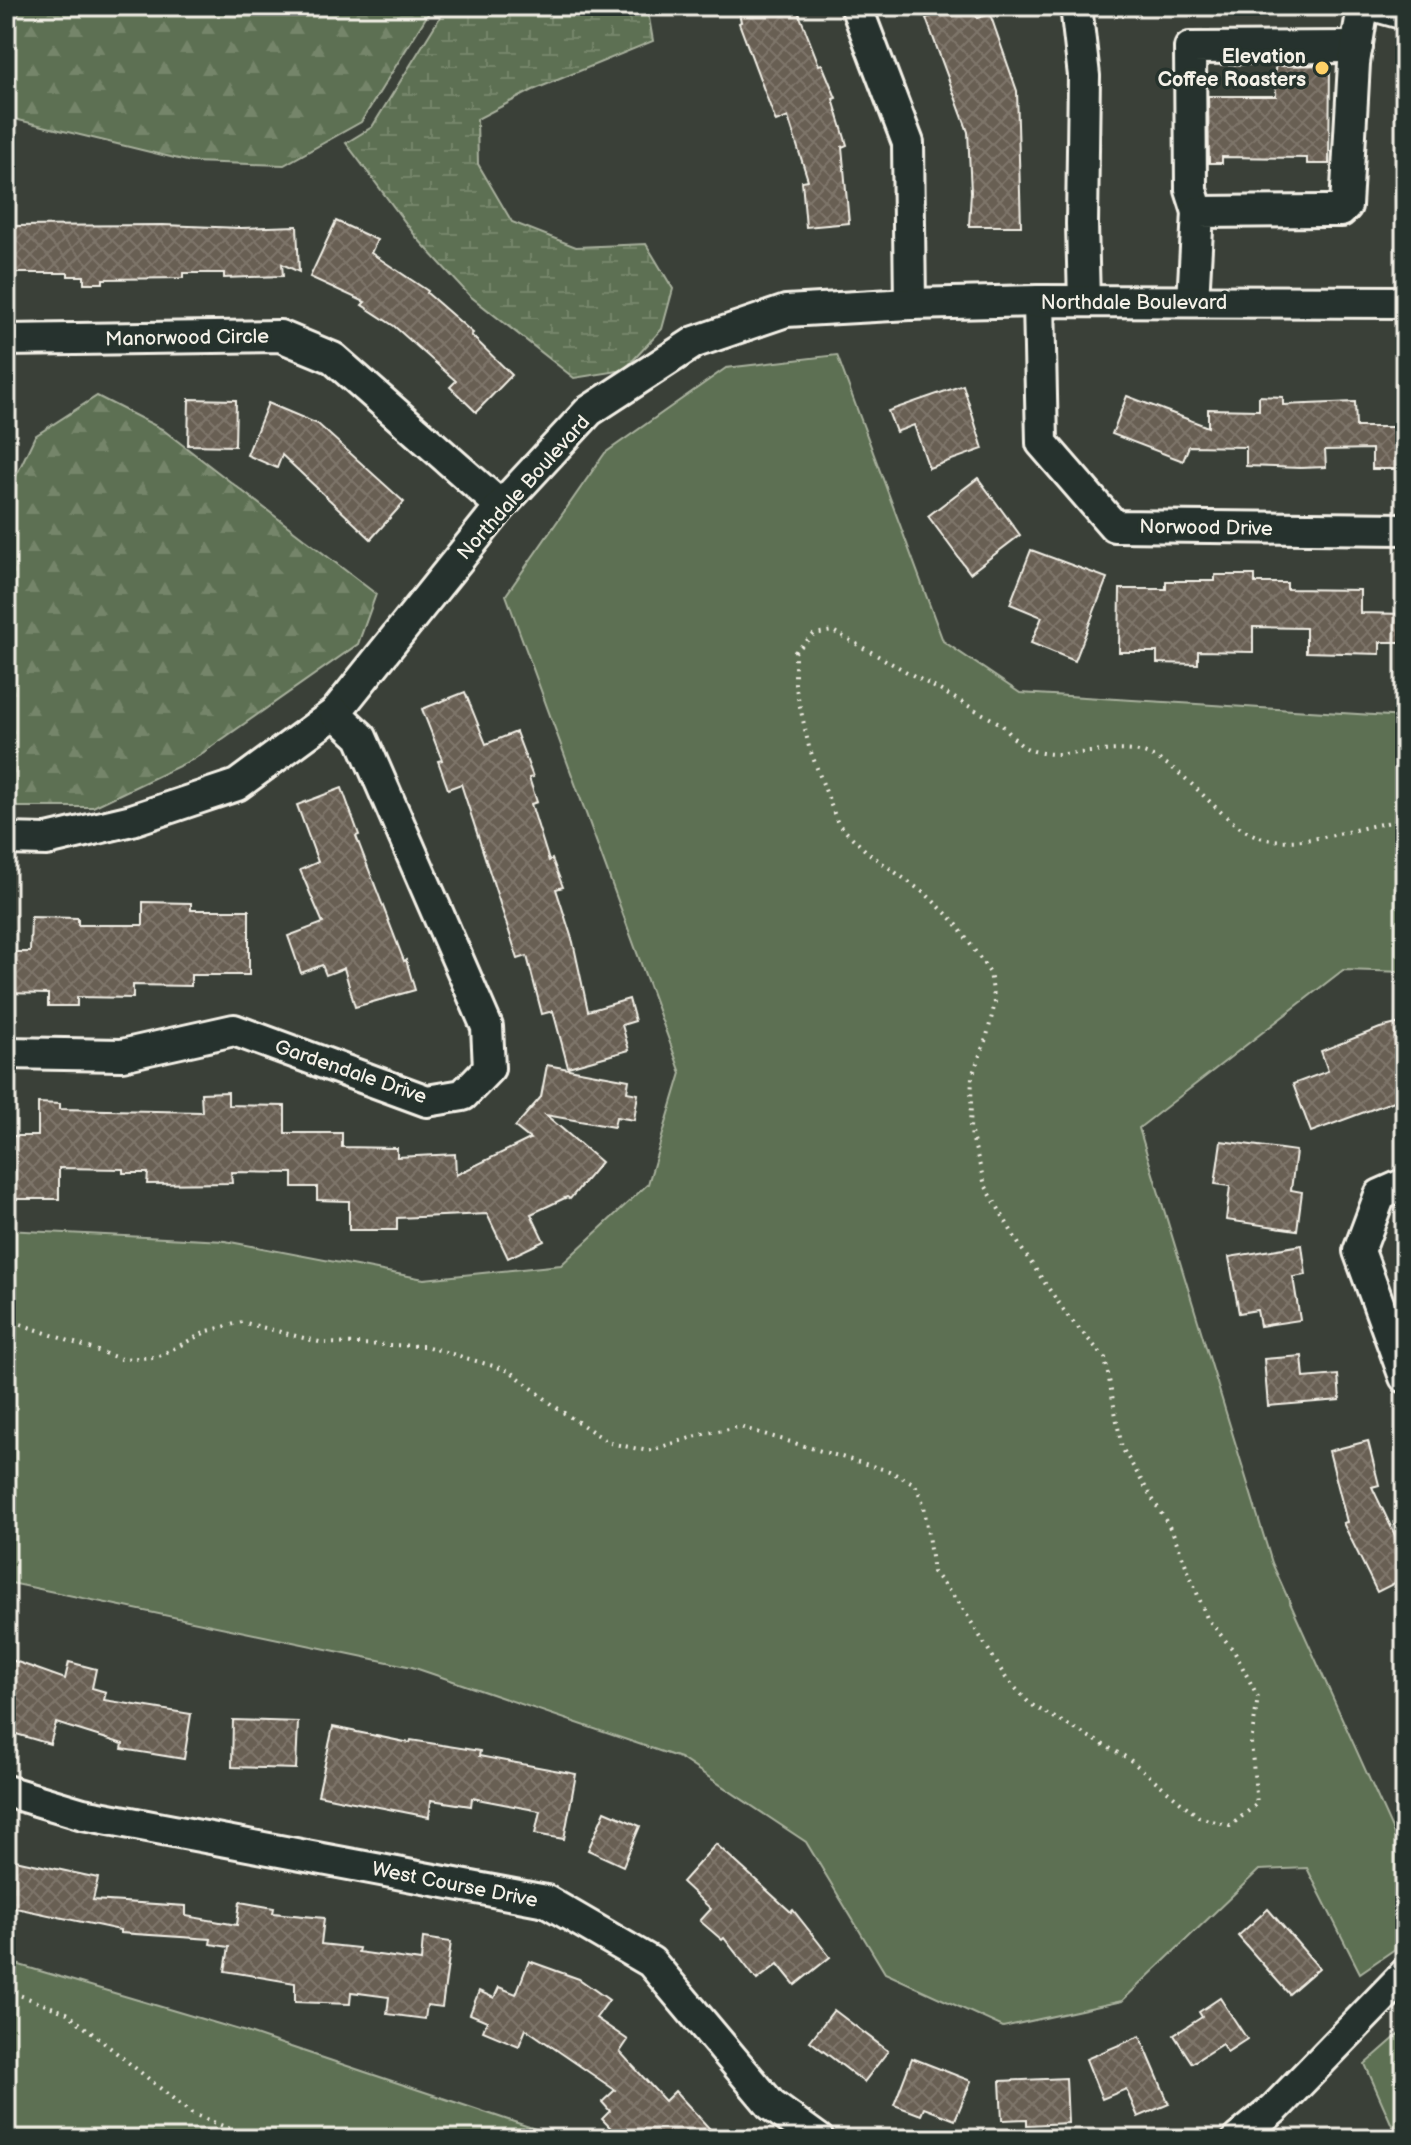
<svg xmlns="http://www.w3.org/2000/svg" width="1411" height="2145" font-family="'Balsamiq Sans',sans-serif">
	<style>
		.green { fill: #5d7052; stroke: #a8b09d; stroke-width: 2 }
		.forest { fill: url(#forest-firs); stroke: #a8b09d; stroke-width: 2 }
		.wetland { fill: url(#wetland-marsh); stroke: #a8b09d; stroke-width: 2 }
		.building { fill: url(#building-cross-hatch); stroke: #f4f1e8; stroke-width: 2 }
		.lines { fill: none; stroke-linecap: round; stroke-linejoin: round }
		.minor-casing { stroke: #f4f1e8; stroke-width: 36 }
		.path { stroke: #f4f1e8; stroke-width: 4; stroke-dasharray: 2 6; stroke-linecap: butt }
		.minor { stroke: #26332d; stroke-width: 30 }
		.poi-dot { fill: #ffd166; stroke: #26332d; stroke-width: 3 }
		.labels { text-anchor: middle; stroke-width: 7; stroke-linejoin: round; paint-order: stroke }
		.poi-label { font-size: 20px; font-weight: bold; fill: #f4f1e8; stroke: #26332d; text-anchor: end }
		.street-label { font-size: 20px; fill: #f4f1e8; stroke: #26332d }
	</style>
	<defs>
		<pattern id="forest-firs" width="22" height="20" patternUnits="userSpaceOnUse" patternTransform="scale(2)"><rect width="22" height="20" fill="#5d7052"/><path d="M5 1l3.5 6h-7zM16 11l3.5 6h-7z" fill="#75856b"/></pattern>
		<pattern id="wetland-marsh" width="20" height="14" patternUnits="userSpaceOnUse" patternTransform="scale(2)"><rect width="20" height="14" fill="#5d7052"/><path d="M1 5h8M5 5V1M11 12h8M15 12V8" fill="none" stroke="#75856b"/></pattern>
		<pattern id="building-cross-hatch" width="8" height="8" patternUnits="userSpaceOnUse" patternTransform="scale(2)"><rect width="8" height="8" fill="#685e52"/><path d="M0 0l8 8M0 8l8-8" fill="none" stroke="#7e766b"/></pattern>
	</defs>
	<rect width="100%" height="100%" fill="#3a4038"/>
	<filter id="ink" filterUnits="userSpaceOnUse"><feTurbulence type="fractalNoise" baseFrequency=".0125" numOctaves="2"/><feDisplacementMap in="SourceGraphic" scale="16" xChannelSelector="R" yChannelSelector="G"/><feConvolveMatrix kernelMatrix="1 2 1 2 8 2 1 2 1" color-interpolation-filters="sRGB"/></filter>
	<g filter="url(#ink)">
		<g class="green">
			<path d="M837,355L943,641L1020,693L1405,717V972L1343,970L1139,1128L1272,1563L1405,1858V1942L1360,1973L1307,1868L1259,1870L1122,2001L1003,2027L885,1973L806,1842L680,1758L412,1667L6,1582V1230L225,1241L424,1279L561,1265L648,1184L681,1073L506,595L605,453L726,368Z"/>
			<path d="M6,1961L246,2032L565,2139H6Z"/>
			<path d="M1405,2029V2139H1398L1365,2064Z"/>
		</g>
		<g class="forest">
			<path d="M6,6H433L361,122L284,165L191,162L6,117Z"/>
			<path d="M97,396L162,429L376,594L358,644L194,759L93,807H6V497L35,436Z"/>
		</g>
		<path class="wetland" d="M447,6H647L653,41L533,90L477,119L478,164L512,222L576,247L646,244L673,289L662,329L624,370L574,378L470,296L417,238L346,143L372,127Z"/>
		<g class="building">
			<path d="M738,6H796L819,65L822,64L836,98L833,99L847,145L842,147L849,223L806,227L802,181L808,180L788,117L776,122L739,23L741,22Z"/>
			<path d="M962,6H974L977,18L990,14L1017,91L1021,226H969L971,192L968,132L926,18Z"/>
			<path d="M1330,65L1329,164H1307V158L1222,157V163H1209L1208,96H1276L1275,66Z"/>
			<path d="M336,221L377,240L371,253L428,291L427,293L473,333L471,335L512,375L476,412L450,387L456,381L394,326L362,305L365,302L310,277Z"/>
			<path d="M163,225L241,228L297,226L299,272L282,264L283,276L224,278V273H183V278L103,279V283H84V276H68V273H7V226Z"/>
			<path d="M963,385L983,449L929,468L914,425L896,432L888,411Z"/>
			<path d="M1127,396L1208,427V409L1259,410V396L1283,397V405L1355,402L1356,427H1405V469H1372V449L1325,450L1326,467L1300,468L1246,466V447L1189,446L1183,461L1112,434Z"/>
			<path d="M189,399L236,400L235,446L188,445Z"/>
			<path d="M268,403L318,424L404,502L371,539L282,455L277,468L247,455Z"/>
			<path d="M978,478L1020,535L970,573L928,516Z"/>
			<path d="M1031,550L1107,578L1075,661L1031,643L1042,617L1010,604Z"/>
			<path d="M1215,575H1255V583H1287V589L1360,590V613L1405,614V642H1380V654L1306,652V628L1253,627V652L1198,651V664L1157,663V652H1119L1120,589H1166V581H1215Z"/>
			<path d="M465,692L486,744L516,732L533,777L529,778L537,802L531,804L549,861L552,859L563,887L556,889L573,942L588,1011L629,999L635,1021L622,1025L629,1050L568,1067L553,1011L542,1014L527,956L518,959L461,784L448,789L438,761L442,760L422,709Z"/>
			<path d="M342,788L359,835L356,836L404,961L406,960L415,990L355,1007L344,968L326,975L322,965L301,973L288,936L323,923L300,870L318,862L297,805Z"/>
			<path d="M143,902L191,903V910H249V975H191V986L133,985V998L77,997V1006H48V994L6,993V952H30L31,917L78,918V925H143Z"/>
			<path d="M1405,1022V1097L1311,1132L1293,1084L1328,1071L1321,1051L1380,1028Z"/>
			<path d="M547,1065L629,1080L627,1092L638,1094L634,1120L616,1117L614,1127L546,1115L601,1162L570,1199L567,1197L531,1214L544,1241L508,1258L487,1214L397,1218V1230H349V1201L317,1200V1187H293V1173L231,1172L232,1183L147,1184L148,1173H123V1169L59,1168V1199H12L13,1136H38V1103L60,1104V1109L202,1112L201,1093L228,1092V1105L285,1106V1133H342V1147L397,1148V1157L455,1154L456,1175L530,1139L515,1127L541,1097Z"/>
			<path d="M1221,1141L1296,1151L1291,1190L1302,1192L1297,1230L1226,1220L1230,1186L1215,1184Z"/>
			<path d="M1302,1245L1306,1275L1293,1277L1300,1320L1260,1326L1257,1310L1239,1313L1229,1257Z"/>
			<path d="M1302,1356L1304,1378L1338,1375L1340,1400L1268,1406L1264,1359Z"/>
			<path d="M1368,1441L1379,1485L1372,1487L1405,1556V1578L1377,1592L1343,1523L1347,1522L1329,1451Z"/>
			<path d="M6,1658L65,1679L69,1662L96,1669L92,1688L106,1692L104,1700L191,1714L184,1759L122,1749L123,1744L56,1723L50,1744L6,1731Z"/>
			<path d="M233,1720L298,1722L296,1769L232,1767Z"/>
			<path d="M333,1727L410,1743L411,1740L480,1751L479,1756L576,1774L564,1839L535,1834L540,1811L472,1798L471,1806L431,1800L429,1817L318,1795Z"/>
			<path d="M605,1811L640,1826L623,1866L588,1850Z"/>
			<path d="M716,1844L791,1912L793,1910L830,1957L795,1985L778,1964L757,1980L724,1938L722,1940L700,1921L711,1909L682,1882Z"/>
			<path d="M6,1858L98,1878L93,1900L186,1906V1916L237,1925L240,1902L274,1908L273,1913L324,1918L321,1944L359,1948L358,1952L421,1961L423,1938L451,1942L442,2007L427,2005L425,2019L387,2014L389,1997L351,1992L350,2004L295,2002V1983L225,1971L229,1947L210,1944L211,1939L120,1933V1930L6,1906Z"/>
			<path d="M1268,1909L1319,1968L1289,1994L1238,1936Z"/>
			<path d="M529,1961L579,1979L609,2000L596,2018L628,2040L620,2052L665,2101L675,2091L719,2139H621L602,2119L610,2111L602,2102L615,2090L526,2029L519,2046L483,2031L487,2021L470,2014L479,1991L494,1998L499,1987L516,1994Z"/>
			<path d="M1220,1998L1247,2039L1227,2052L1222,2044L1192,2063L1174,2035L1202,2017L1199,2012Z"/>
			<path d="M834,2010L888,2051L864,2082L810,2041Z"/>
			<path d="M1140,2036L1169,2104L1138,2117L1126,2089L1102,2099L1086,2059Z"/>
			<path d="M912,2058L971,2081L955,2120L924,2108L921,2115L894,2105Z"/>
			<path d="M1066,2078L1068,2123L1027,2125V2119L1002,2120L1000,2081Z"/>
		</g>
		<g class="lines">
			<defs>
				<g id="minor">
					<path d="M856,6L908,143L910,304"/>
					<path d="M1076,6L1084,76L1082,224L1084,301"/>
					<path d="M1376,6L1405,14"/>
					<path d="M1198,212L1191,190L1190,48L1357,47"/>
					<path d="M1039,301L1042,443L1114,526L1405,529"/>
					<path d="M1193,301L1198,212L1327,211H1341L1346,206L1354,63L1363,6"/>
					<path d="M6,340L280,336L333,358L501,506"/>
					<path d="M6,839L47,840L132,820L237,785L335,713L501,506L589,411L695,342L786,311L910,304L1039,301L1405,302"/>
					<path d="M6,1053L122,1055L234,1030L427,1101L463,1095L489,1068L487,1027L361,737L335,713"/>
					<path d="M1405,1184L1380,1195L1359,1251L1405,1377"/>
					<path d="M6,1791L83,1814L546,1901L651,1962L771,2105L818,2139"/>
					<path d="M1238,2139L1275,2108L1405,1974"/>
				</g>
			</defs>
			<use href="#minor" class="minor-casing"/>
			<g class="path">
				<path d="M6,1319L121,1359L157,1357L208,1331L242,1322L323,1343L425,1346L510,1371L561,1411L610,1443L648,1451L707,1433L740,1427L889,1471L915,1484L924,1505L933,1572L960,1604L1006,1678L1030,1704L1129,1759L1199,1817L1230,1826L1257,1804L1251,1743L1258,1697L1234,1651L1207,1618L1173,1533L1122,1448L1105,1358L1066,1314L1021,1248L985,1185L970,1129L972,1076L987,1036L995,1003L990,973L955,922L927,895L867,852L838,824L809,747L795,684V652L814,634L833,631L1001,724C1008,731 1015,741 1023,746C1052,765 1107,743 1143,753C1194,768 1222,834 1273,840C1317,845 1361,825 1405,820"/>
				<path d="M6,1990L67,2013L191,2113L255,2139"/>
			</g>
			<use href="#minor" class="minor"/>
		</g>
	</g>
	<circle class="poi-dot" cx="1322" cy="68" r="8"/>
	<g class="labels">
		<g class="poi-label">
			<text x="1306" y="63">Elevation<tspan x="1306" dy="23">Coffee Roasters</tspan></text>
		</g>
		<g class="street-label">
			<text x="1134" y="309">Northdale Boulevard</text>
			<text transform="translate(187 337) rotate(-1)" y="7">Manorwood Circle</text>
			<text transform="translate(523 487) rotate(-48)" y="7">Northdale Boulevard</text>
			<text transform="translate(1206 527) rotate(1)" y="7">Norwood Drive</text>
			<text transform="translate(351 1071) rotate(19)" y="7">Gardendale Drive</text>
			<text transform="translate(455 1884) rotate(11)" y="7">West Course Drive</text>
		</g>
	</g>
	<rect width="1411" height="2145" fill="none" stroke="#26332d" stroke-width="32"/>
	<rect x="16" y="16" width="1379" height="2113" fill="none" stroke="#f4f1e8" stroke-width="3" filter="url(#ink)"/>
</svg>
